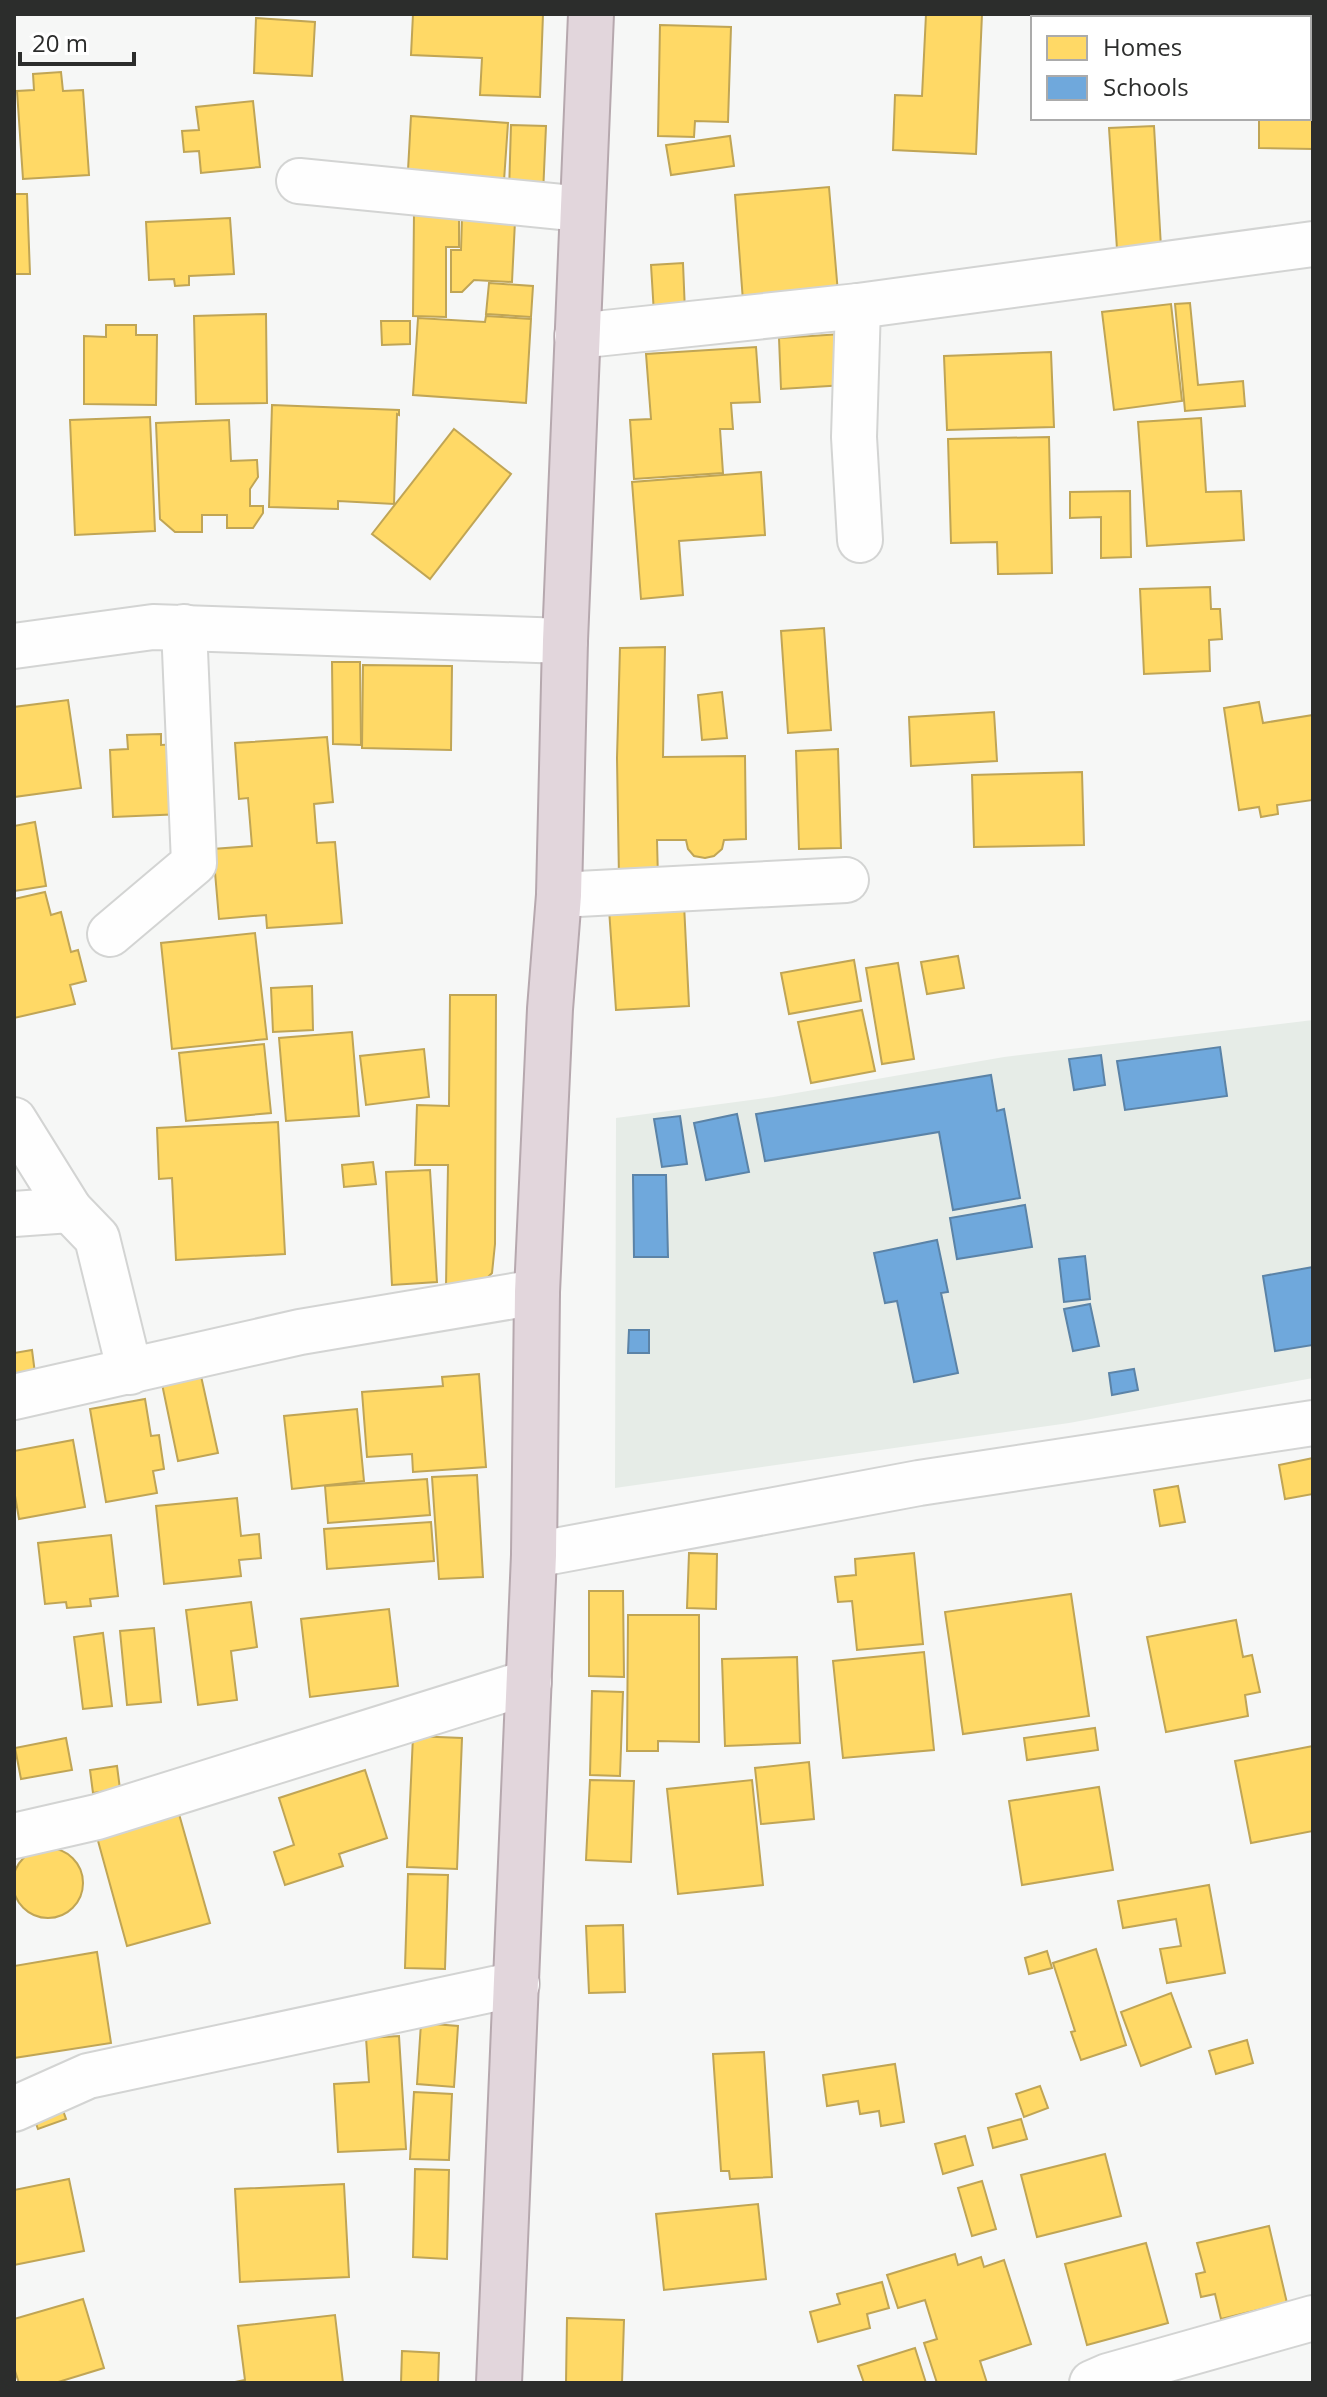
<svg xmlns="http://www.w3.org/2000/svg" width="1327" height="2397" font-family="'Open Sans',sans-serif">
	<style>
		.built { fill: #e6ece7 }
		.homes { fill: #ffd966; stroke: #c0a555; stroke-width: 2 }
		.schools { fill: #6fa8dc; stroke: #5b83a7; stroke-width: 2 }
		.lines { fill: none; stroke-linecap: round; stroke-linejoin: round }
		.minor-casing { stroke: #d3d4d3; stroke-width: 48 }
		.highway-casing { stroke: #b6a8ae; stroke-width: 48 }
		.minor { stroke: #fefefe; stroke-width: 44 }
		.highway { stroke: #e2d6dc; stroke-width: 44 }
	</style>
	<rect width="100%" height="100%" fill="#f6f7f6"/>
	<path class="built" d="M1313,1020V1378L1069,1423L615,1488L616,1118L773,1097L1004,1057Z"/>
	<g class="homes">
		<path d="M413,14H543L540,97L480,95L482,58L411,55Z"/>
		<path d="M926,14H982L976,154L893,150L895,95L922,96Z"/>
		<path d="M1067,14H1187V18H1088V16Z"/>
		<path d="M256,18L315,22L312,76L254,73Z"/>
		<path d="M660,25L731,27L728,122L695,121L694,137L658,136Z"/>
		<path d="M61,72L63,91L83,90L89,175L23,179L17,91L34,90L33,74Z"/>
		<path d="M253,101L260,167L201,173L199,151L184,152L182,131L199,130L196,107Z"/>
		<path d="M1309,106H1313V149L1259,148V118H1309Z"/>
		<path d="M411,116L508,123L503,195L407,188Z"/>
		<path d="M511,125L546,126L543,194L509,192Z"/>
		<path d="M1154,126L1161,247L1117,249L1109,128Z"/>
		<path d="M730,136L734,166L671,175L666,145Z"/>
		<path d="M829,187L838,293L743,301L735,195Z"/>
		<path d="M14,194H27L30,274H14Z"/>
		<path d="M414,213H459V247H446V317L413,316Z"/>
		<path d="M462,217L515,221L512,282L474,280L462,292H451V250H461Z"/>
		<path d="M230,218L234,274L189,276V285L175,286L174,279L149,280L146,222Z"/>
		<path d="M683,263L685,312L654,314L651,265Z"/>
		<path d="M489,283L533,286L531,317L486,314Z"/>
		<path d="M1190,303L1198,385L1243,381L1245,406L1185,411L1175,304Z"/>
		<path d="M1171,304L1182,401L1114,410L1102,312Z"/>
		<path d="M266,314L267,403L196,404L194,316Z"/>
		<path d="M486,316L531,319L526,403L413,395L418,318L485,322Z"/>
		<path d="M381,321H410V344L382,345Z"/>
		<path d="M106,325H136V335H157L156,405L84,404V336L106,337Z"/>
		<path d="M842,334L845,385L781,389L779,338Z"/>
		<path d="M756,347L760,402L731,403L733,429H720L723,473L634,479L630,420L651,419L646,354Z"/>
		<path d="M1051,352L1054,427L947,430L944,356Z"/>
		<path d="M272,405L399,410V415L397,414L394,504L338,501V509L269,507Z"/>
		<path d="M150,417L155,531L75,535L70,420Z"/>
		<path d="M1201,418L1206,492L1241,491L1244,540L1147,546L1138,422Z"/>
		<path d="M229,420L231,461L257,460L258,477L250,489V506H263V513L253,528H227V515H202V532H175L160,519L156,423Z"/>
		<path d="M454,429L511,474L430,579L372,534Z"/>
		<path d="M1049,437L1052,573L998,574L997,542L951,543L948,439Z"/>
		<path d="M761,472L765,535L679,541L683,595L641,599L632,482Z"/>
		<path d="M1130,491L1131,557L1101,558V517L1070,518V492Z"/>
		<path d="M1210,587L1211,609H1220L1222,639L1209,640L1210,671L1144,674L1140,589Z"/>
		<path d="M824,628L831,730L788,733L781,631Z"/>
		<path d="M665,647L663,757L745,756L746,839L724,840L722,849L714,856L705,858L694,856L688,849L686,840H657L658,879H619L617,758L620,648Z"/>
		<path d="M332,662H360L361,745L333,744Z"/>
		<path d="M363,665L452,666L451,750L362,748Z"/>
		<path d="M722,692L727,738L702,740L698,695Z"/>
		<path d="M68,700L81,788L14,797V707Z"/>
		<path d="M1259,702L1263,723L1313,715V800L1277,805L1278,814L1261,817L1259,807L1239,810L1224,708Z"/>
		<path d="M994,712L997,761L911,766L909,717Z"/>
		<path d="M161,734V745L179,744L183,814L113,817L110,750L128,749L127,735Z"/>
		<path d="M327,737L333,802L314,804L317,843L335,842L342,923L267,928L266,915L219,919L213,849L252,846L248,798L239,799L235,743Z"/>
		<path d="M838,749L841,848L799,849L796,751Z"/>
		<path d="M1082,772L1084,845L974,847L972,775Z"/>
		<path d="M35,822L46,886L14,891V826Z"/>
		<path d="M45,892L51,915L61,912L71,952L78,950L86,981L70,985L75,1004L14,1018V899Z"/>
		<path d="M684,904L689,1006L616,1010L609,909Z"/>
		<path d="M255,933L267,1039L172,1049L161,943Z"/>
		<path d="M958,956L964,988L927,994L921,962Z"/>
		<path d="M854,960L861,1001L789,1014L781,973Z"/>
		<path d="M898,963L914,1059L882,1064L866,968Z"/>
		<path d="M312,986L313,1030L273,1032L271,988Z"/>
		<path d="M450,995H496L495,1244L492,1273L480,1285L446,1286L448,1165H415L417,1105L449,1106Z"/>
		<path d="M862,1010L875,1071L811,1083L798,1022Z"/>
		<path d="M352,1032L359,1116L286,1121L279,1038Z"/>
		<path d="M264,1044L271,1113L186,1121L179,1053Z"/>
		<path d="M424,1049L429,1097L366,1105L360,1056Z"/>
		<path d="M278,1122L285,1254L176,1260L172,1178L159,1179L157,1128Z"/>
		<path d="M373,1162L376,1184L344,1187L342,1165Z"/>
		<path d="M430,1170L437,1282L392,1285L386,1172Z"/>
		<path d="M32,1350L36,1381L14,1383V1353Z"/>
		<path d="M479,1374L486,1467L413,1472L412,1454L367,1457L362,1392L443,1386L442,1377Z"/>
		<path d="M201,1376L218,1453L178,1461L162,1384Z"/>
		<path d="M145,1399L151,1436L159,1435L164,1469L153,1471L157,1493L106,1502L90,1409Z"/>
		<path d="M357,1409L364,1481L292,1489L284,1416Z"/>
		<path d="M73,1440L85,1507L19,1519L14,1490V1451Z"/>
		<path d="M1313,1458V1494L1285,1499L1279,1465Z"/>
		<path d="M477,1475L483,1577L439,1579L432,1477Z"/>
		<path d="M427,1479L430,1515L328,1523L325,1486Z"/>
		<path d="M1178,1486L1185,1522L1160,1526L1154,1490Z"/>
		<path d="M237,1498L241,1536L259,1534L261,1558L239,1560L241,1576L164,1584L156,1506Z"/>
		<path d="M431,1522L434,1561L327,1569L324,1529Z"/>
		<path d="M111,1535L118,1596L90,1599L91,1606L67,1608L66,1602L45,1604L38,1543Z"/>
		<path d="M689,1553L717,1554L716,1609L687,1608Z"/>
		<path d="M914,1553L923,1644L857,1650L852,1601L838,1602L835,1577L856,1575L855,1559Z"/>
		<path d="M589,1591H623L624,1677L589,1676Z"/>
		<path d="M1071,1594L1089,1716L963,1734L945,1612Z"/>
		<path d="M251,1602L257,1647L231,1651L237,1700L198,1705L186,1610Z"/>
		<path d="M389,1609L398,1686L310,1697L301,1619Z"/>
		<path d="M628,1615H699V1742L658,1741V1751H627Z"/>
		<path d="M1236,1620L1243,1657L1252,1655L1260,1692L1245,1695L1248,1716L1166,1732L1147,1637Z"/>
		<path d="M154,1628L161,1702L127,1705L120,1631Z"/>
		<path d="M103,1633L112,1706L83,1709L74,1637Z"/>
		<path d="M924,1652L934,1750L843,1758L833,1661Z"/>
		<path d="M797,1657L800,1743L725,1746L722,1659Z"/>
		<path d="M592,1691L623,1692L620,1776L590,1775Z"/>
		<path d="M1095,1728L1098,1750L1027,1760L1024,1738Z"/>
		<path d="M413,1736L462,1738L457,1869L407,1867Z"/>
		<path d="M66,1738L72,1770L21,1779L15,1748Z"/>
		<path d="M1313,1746V1831L1251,1843L1235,1761Z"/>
		<path d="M809,1762L814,1819L761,1824L755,1768Z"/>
		<path d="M117,1766L120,1789L93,1793L90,1770Z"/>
		<path d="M365,1770L387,1838L339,1854L343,1866L285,1885L274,1852L294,1845L279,1798Z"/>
		<path d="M590,1780L634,1781L631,1862L586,1860Z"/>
		<path d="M752,1780L763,1885L678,1894L667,1789Z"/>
		<path d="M1099,1787L1113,1870L1022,1885L1009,1801Z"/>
		<path d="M177,1807L210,1923L127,1946L95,1830Z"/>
		<circle cx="48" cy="1883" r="35"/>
		<path d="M408,1874L448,1875L445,1969L405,1968Z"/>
		<path d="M1209,1885L1225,1973L1167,1983L1160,1949L1181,1946L1176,1919L1123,1928L1118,1901Z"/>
		<path d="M623,1925L625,1992L589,1993L586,1926Z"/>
		<path d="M1096,1949L1126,2045L1081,2060L1071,2032L1075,2031L1053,1963Z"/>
		<path d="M1047,1951L1052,1968L1029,1974L1025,1958Z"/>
		<path d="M97,1952L111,2043L14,2058V1966Z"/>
		<path d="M1171,1993L1191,2047L1141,2066L1121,2012Z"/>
		<path d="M421,2023L458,2026L454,2087L417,2084Z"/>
		<path d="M399,2036L406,2149L338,2152L334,2084L369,2082L366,2038Z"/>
		<path d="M1247,2040L1253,2063L1216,2074L1209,2051Z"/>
		<path d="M764,2052L772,2177L730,2179L729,2171H721L713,2054Z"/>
		<path d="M895,2064L904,2122L881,2126L879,2111L860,2114L858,2101L827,2106L823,2075Z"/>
		<path d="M1040,2086L1048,2108L1024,2117L1016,2094Z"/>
		<path d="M414,2092L452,2094L449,2160L410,2159Z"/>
		<path d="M60,2102L66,2119L38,2129L32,2113Z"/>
		<path d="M1021,2119L1027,2139L993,2148L988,2128Z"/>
		<path d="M965,2136L973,2165L943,2174L935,2144Z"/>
		<path d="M1105,2154L1121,2216L1037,2237L1021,2175Z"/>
		<path d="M415,2169L449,2170L447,2259L413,2257Z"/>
		<path d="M69,2179L84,2251L14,2265V2190Z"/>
		<path d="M982,2181L996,2229L972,2236L958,2188Z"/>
		<path d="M344,2184L349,2277L240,2282L235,2189Z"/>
		<path d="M758,2204L766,2279L664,2290L656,2214Z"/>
		<path d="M1269,2226L1287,2303L1221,2319L1215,2294L1201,2297L1196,2274L1205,2272L1197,2243Z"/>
		<path d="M1146,2243L1168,2323L1087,2345L1065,2264Z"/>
		<path d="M955,2254L958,2265L981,2257L984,2267L1004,2260L1031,2344L980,2361L987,2383H937L924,2343L937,2339L925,2300L898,2308L887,2275Z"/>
		<path d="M882,2282L889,2308L867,2314L870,2328L818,2342L810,2312L840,2304L837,2294Z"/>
		<path d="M83,2299L104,2368L55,2383H19L14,2368V2319Z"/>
		<path d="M335,2315L343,2383H230L245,2380L238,2326Z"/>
		<path d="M567,2318L624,2320L622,2383H566Z"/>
		<path d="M915,2348L926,2383H864L858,2366Z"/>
		<path d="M402,2351L439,2353L438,2383H401Z"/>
	</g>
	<g class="schools">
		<path d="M1220,1047L1227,1096L1125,1110L1117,1061Z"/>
		<path d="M1101,1055L1105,1085L1074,1090L1069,1059Z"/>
		<path d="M991,1075L997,1111L1004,1109L1020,1198L953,1210L939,1132L765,1161L756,1114Z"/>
		<path d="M737,1114L749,1172L706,1180L694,1123Z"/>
		<path d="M680,1116L687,1164L662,1167L654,1119Z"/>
		<path d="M633,1175H666L668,1257H634Z"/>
		<path d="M1025,1205L1032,1247L957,1259L950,1218Z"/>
		<path d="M937,1240L948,1292L941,1293L958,1373L914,1382L897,1301L885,1303L874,1253Z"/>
		<path d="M1085,1256L1090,1299L1064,1302L1059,1259Z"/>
		<path d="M1313,1267V1345L1275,1351L1263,1276Z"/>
		<path d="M1090,1304L1099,1346L1073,1351L1064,1309Z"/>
		<path d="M629,1330H649V1353H628Z"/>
		<path d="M1134,1369L1138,1390L1112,1395L1109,1373Z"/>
	</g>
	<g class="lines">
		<defs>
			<g id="minor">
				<path d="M299,181L582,209"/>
				<path d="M858,306L854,437L860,540"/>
				<path d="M577,336L858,306L1313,244"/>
				<path d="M14,646L153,627L565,641"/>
				<path d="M559,895L846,880"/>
				<path d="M110,934L194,863L184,627"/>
				<path d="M14,1120L70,1210L97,1238L130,1372"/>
				<path d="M14,1214L70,1210"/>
				<path d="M14,1397L300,1332L537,1292"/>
				<path d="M534,1555L919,1483L1313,1423"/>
				<path d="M14,1836L97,1817L529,1682"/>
				<path d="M14,2109L88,2076L517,1984"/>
				<path d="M1092,2383L1108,2376L1313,2318"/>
			</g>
			<path id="highway" d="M499,2383L534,1555L537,1292L550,1009L559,895L565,641L591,14"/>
		</defs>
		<use href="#minor" class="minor-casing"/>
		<use href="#highway" class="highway-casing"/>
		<use href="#minor" class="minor"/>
		<use href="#highway" class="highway"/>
	</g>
	<rect width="1327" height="2397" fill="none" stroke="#2c2d2c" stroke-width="32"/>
	<rect x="1031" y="16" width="280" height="104" fill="#ffffff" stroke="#ababab" stroke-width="2"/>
	<rect x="1047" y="36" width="40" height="24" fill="#ffd966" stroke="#ababab" stroke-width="2"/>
	<text x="1103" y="56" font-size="24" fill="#2c2d2c">Homes</text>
	<rect x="1047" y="76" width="40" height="24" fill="#6fa8dc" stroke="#ababab" stroke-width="2"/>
	<text x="1103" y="96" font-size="24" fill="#2c2d2c">Schools</text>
	<path d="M20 52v12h114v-12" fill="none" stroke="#2c2d2c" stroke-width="4"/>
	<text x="32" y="52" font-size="24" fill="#2c2d2c" stroke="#ffffff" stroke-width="6" paint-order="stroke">20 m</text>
</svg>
